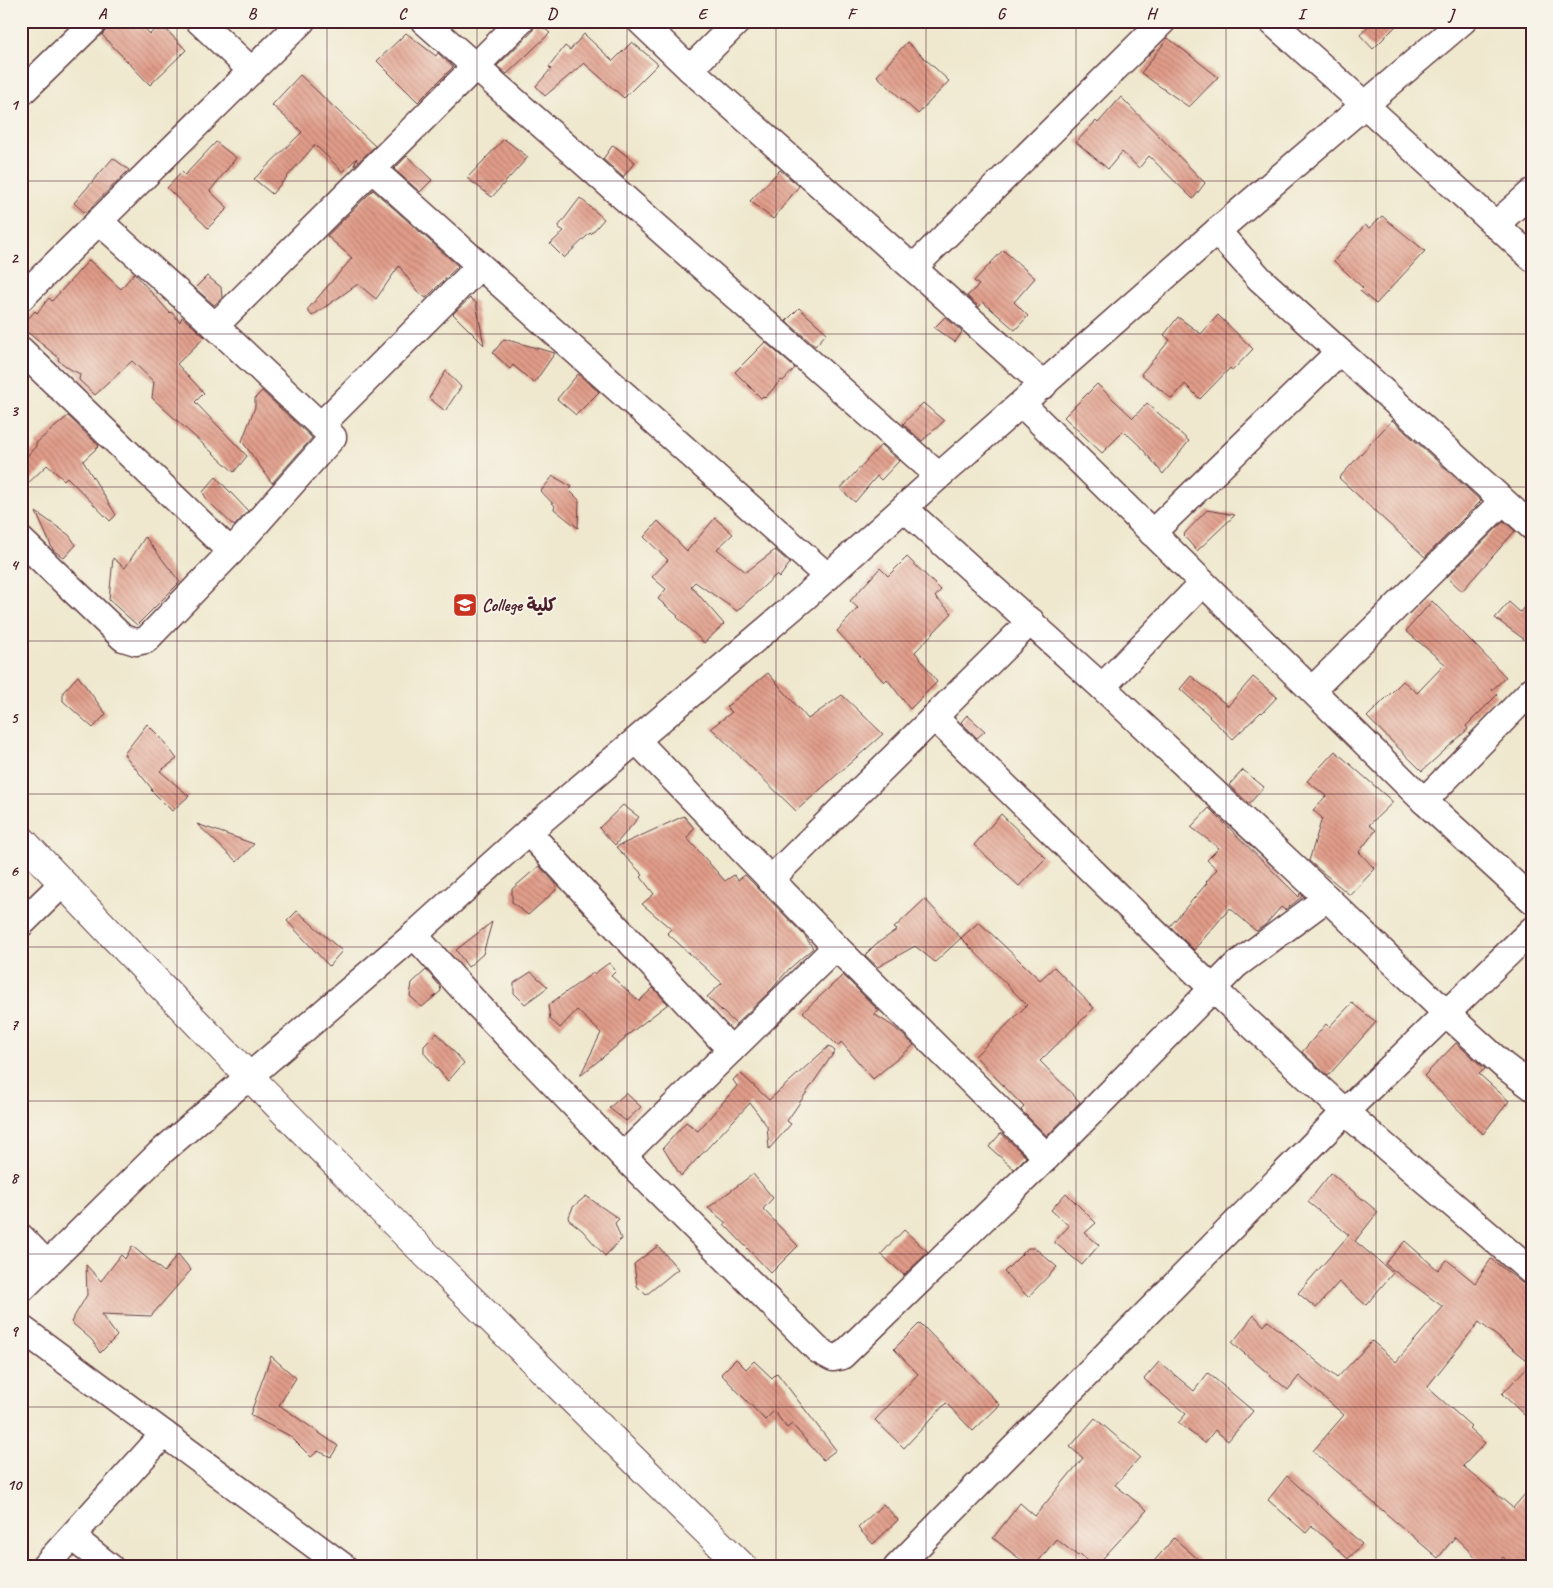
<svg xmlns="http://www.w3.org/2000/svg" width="1553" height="1588" font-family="Caveat,'Playpen Sans Arabic',sans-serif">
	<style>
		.building { fill: url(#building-back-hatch) }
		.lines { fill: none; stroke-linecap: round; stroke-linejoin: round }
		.street-casing { stroke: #633d43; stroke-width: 29 }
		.secondary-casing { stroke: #633d43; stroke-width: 30 }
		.street { stroke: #fff; stroke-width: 26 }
		.secondary { stroke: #fff; stroke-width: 28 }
		.grid { fill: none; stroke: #4a1f2b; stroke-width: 1; stroke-opacity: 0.55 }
		.labels { text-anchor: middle; stroke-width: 4; stroke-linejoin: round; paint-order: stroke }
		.poi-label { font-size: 18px; font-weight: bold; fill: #4a1f2b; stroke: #f7f3e8; text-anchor: start }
		.neatline { fill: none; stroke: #4a1f2b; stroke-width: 2 }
		.grid-label { font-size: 16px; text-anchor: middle; font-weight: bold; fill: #4a1f2b }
	</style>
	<defs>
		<pattern id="building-back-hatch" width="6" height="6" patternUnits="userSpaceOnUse" patternTransform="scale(1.25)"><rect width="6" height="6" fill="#e19c89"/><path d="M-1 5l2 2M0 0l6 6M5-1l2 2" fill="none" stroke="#b87f70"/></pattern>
	</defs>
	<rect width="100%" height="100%" fill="#f7f3e8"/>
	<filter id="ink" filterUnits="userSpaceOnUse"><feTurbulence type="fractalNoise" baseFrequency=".02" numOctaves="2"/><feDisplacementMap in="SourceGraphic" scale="10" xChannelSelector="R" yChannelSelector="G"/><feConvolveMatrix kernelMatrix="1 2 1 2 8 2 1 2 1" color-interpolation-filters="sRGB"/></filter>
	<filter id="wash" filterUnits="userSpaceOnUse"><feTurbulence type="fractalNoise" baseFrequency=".0096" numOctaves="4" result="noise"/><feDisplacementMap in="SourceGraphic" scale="20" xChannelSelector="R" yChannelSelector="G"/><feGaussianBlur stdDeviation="1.12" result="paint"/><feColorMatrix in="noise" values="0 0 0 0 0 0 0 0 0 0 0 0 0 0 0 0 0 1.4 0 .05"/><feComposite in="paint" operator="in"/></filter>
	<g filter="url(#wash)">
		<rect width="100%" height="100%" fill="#efe8ce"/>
		<g id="blocks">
			<g class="building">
				<path d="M110,21H138L150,34L161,24L186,50L150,85L102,35L109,26Z"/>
				<path d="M1373,21H1401L1373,49L1360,35Z"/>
				<path d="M536,22L550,33L507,74L497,66L532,32Z"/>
				<path d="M406,33L436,56L438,53L453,67L418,102L377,61Z"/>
				<path d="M584,34L613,61L632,42L658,64L624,98L584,63L545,96L536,86L551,69L549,67L565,46L570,50Z"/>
				<path d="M1168,38L1218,77L1189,107L1141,73Z"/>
				<path d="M907,42L949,81L918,114L877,76Z"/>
				<path d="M300,75L375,146L354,166L357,158L343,172L315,145L272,194L254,179L302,132L272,105Z"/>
				<path d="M1121,97L1205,183L1193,199L1149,156L1139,168L1122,152L1108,169L1076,142L1096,121L1098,123Z"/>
				<path d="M504,139L528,157L492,197L467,178Z"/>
				<path d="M216,142L236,158L210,191L228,208L208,228L167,188L182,172L185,175Z"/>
				<path d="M613,145L635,162L623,177L603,159Z"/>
				<path d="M407,156L432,180L420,192L394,169Z"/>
				<path d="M113,158L129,170L85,213L74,203Z"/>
				<path d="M780,170L799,186L773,219L750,201Z"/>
				<path d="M373,190L458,266L426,298L417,291L399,266L376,299L358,284L312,316L307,310L352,258L327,236Z"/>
				<path d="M580,198L604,219L591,234L590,233L564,258L550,244L564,231L558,227Z"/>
				<path d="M1382,216L1425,251L1376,304L1360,291L1363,288L1334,261L1365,225L1369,228Z"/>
				<path d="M1003,250L1035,278L1014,302L1028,316L1015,330L983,302L979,307L967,296L979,285L974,281Z"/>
				<path d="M89,260L121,289L134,273L170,313L171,312L180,322L182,317L205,337L177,364L204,393L195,402L247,456L234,472L152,398L154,382L132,361L95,395L79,380L80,374L70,369L58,360L59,358L21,327L35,311L37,313L49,298L52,301Z"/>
				<path d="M207,276L221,287L222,298L214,305L195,288Z"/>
				<path d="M470,298L476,303L484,345L453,314Z"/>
				<path d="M799,308L827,333L815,346L786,321Z"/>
				<path d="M1218,315L1253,349L1232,371L1230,368L1200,399L1185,384L1172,399L1141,374L1170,340L1164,335L1178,317L1201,334Z"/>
				<path d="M945,317L962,332L955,342L934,328Z"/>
				<path d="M504,339L555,353L534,383L513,365L510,369L493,353Z"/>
				<path d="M765,342L795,368L783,381L781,380L765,398L763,396L761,398L735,372Z"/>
				<path d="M446,371L461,387L445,411L429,398Z"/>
				<path d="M578,374L599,392L576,415L557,399Z"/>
				<path d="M1097,384L1133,418L1147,403L1189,441L1163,474L1140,446L1124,431L1102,453L1064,417Z"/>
				<path d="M262,391L312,438L272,483L242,441L255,407V398Z"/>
				<path d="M923,403L944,421L922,441L903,424Z"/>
				<path d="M68,416L99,446L83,461L116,515L110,521L67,477L64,480L47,465L21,490V463L36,446V443Z"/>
				<path d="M1392,420L1481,501L1425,557L1339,478Z"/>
				<path d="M881,445L899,461L881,480L877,476L855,502L840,489Z"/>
				<path d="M553,476L572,487L569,490L579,500L578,528L554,509L555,506L541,491Z"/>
				<path d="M216,477L248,511L234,526L207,500L203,492Z"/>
				<path d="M1207,510L1235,515L1197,551L1183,535Z"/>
				<path d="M36,512L69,535L76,545L64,558L53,550Z"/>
				<path d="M715,518L733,534L717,549L746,572L775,550L790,563L779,578L776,575L737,611L695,582L691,586L724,624L704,643L677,617L678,616L658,599L666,589L652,577L668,560L644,537L658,521L687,551Z"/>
				<path d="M1504,521L1515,531L1462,591L1447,577Z"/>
				<path d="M145,537L180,582L137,625L109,600L113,558L125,568Z"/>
				<path d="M907,557L941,590L935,597L952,613L915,652L937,682L910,709L887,679L884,682L837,631L858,608L850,601L880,568L888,576Z"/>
				<path d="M1532,598V645L1495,618L1509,602L1520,612Z"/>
				<path d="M1432,601L1506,677L1492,690L1497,695L1466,726L1468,729L1422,771L1367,717L1403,681L1417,693L1445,664L1406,631Z"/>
				<path d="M768,673L808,719L842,695L883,734L796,811L711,728L732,712L726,707Z"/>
				<path d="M78,676L106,714L93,728L63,701V692Z"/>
				<path d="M1191,676L1228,706L1253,677L1277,697L1262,713L1261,712L1233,739L1209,717L1210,716L1180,689Z"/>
				<path d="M967,715L985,731L977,738L961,722Z"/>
				<path d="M147,724L161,738L177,759L160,771L189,796L172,811L151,790L152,789L124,754Z"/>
				<path d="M1335,751L1393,802L1369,825L1376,830L1359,852L1375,869L1350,895L1309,861L1322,818L1313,810L1326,796L1307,781Z"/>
				<path d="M1243,770L1264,787L1249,804L1229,785Z"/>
				<path d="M623,805L639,817L615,845L599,828Z"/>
				<path d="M1209,808L1299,897L1300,893L1303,896L1285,910L1281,907L1265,925L1256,931L1230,908L1194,950L1170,926L1207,883L1206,882L1217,869L1207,860L1219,848L1191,827Z"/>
				<path d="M1001,814L1046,858L1019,886L974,845Z"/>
				<path d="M684,816L694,828L687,838L725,881L734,875L738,880L745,875L804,935L813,948L789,969L771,990L736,1024L707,997L722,983L667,933L671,929L642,904L654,894L641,877L643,875L616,847Z"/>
				<path d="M197,824L254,844L237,862Z"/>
				<path d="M539,866L556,884V890L528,915L512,902V889Z"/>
				<path d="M925,899L961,938L935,962L915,946L878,967L865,955L876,944L897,930L894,928Z"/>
				<path d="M297,911L342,951L329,966L287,921Z"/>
				<path d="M492,922L483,954L468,967L456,950Z"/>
				<path d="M979,922L1040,980L1054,967L1094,1008L1040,1061L1080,1102L1047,1136L1021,1110L1024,1107L975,1056L1027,1005L961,938Z"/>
				<path d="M609,963L616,971L611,976L639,1001L653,988L668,1004L625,1037V1039L580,1076L601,1033L577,1010L560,1028L550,1019L548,1005L593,973L594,974Z"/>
				<path d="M426,970L440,986L441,991L422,1007L410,996L412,983Z"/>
				<path d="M531,972L548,987L525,1004L514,993V983Z"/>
				<path d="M843,975L879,1011L874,1014L894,1027L914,1045L873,1079L841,1042L838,1046L803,1012Z"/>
				<path d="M1352,1003L1376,1022L1328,1076L1302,1052L1326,1024L1329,1027Z"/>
				<path d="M437,1033L464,1063L448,1081L424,1053V1046Z"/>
				<path d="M1456,1043L1485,1069L1479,1074L1509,1101L1483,1134L1424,1076Z"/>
				<path d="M829,1046L835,1051L787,1121L791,1124L769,1149L767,1126L750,1103L681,1176L663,1148L686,1122L698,1131L737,1086L733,1080L740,1073L769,1100Z"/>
				<path d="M626,1093L641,1107L626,1121L609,1108Z"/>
				<path d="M1001,1133L1026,1157L1014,1169L989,1147Z"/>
				<path d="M1331,1173L1378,1212L1355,1241L1393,1273L1366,1305L1339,1282L1316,1308L1298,1293L1349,1235L1308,1202Z"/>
				<path d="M753,1174L773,1198L763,1209L798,1246L771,1273L724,1224L726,1223L708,1208Z"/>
				<path d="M1066,1193L1096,1223L1085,1233L1099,1245L1082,1265L1054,1242L1069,1226L1051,1210Z"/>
				<path d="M586,1196L619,1219L615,1223L621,1239L605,1256L582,1230L568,1219L573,1207Z"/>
				<path d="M904,1230L928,1252L904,1275L881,1254Z"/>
				<path d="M1405,1241L1438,1270L1447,1260L1475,1283L1491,1259L1522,1283L1532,1288V1422L1502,1394L1531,1363L1479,1322L1427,1387L1471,1426L1469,1428L1485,1443L1463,1466L1513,1508L1532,1486V1567H1514L1503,1557L1494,1567H1486L1455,1537L1438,1558L1313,1451L1344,1415L1299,1376L1288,1390L1232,1343L1254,1315L1264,1326L1268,1321L1337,1378L1372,1341L1396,1362L1443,1307L1385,1264Z"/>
				<path d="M132,1246L164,1272L178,1254L191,1270L151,1316L101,1314L117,1336L100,1353L92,1340L71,1322L87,1295L86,1265L101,1281L121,1255L125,1259Z"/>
				<path d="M658,1246L678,1269L646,1295L637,1286L634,1264Z"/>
				<path d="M1028,1248H1035L1057,1267L1028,1297L1004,1272Z"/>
				<path d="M920,1323L1000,1405L973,1431L946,1403L904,1448L875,1420L918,1374L894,1349Z"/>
				<path d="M271,1356L296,1378L279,1405L338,1446L331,1457L318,1451L311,1457L290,1436L250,1415Z"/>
				<path d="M736,1359L746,1369L754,1361L772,1378L777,1373L836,1450L823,1460L792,1424L787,1428L774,1411L765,1420L721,1374Z"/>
				<path d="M1159,1362L1194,1391L1208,1373L1253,1411L1228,1441L1215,1430L1205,1443L1178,1423L1186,1414L1144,1379Z"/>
				<path d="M1095,1418L1140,1457L1115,1485L1147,1510L1095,1567L1080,1554L1078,1556L1056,1539L1034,1567H1030L993,1538L1020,1503L1035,1516L1083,1458L1070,1447Z"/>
				<path d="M1287,1476L1362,1544L1348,1559L1312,1526L1306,1533L1268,1500Z"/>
				<path d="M883,1504L898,1520L873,1544L858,1528Z"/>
				<path d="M1174,1538L1207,1567H1149Z"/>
			</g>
		</g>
	</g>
	<g filter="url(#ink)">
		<use href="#blocks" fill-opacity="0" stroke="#633d43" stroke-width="1"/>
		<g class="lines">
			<defs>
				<g id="street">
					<path d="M199,21L252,71"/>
					<path d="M424,21L939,476"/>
					<path d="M640,21L690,69L1044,385"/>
					<path d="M1271,21L1365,105L1532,258"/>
					<path d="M690,69L738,21"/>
					<path d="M21,93L95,21"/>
					<path d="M372,169L828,577"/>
					<path d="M1495,225L1532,192"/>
					<path d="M1217,231L1260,279L1532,527"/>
					<path d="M913,268L1163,21"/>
					<path d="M21,298L302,21"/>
					<path d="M215,326L521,21"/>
					<path d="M21,350L231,552"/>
					<path d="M1022,404L1424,801L1532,690"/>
					<path d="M321,425L480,266"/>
					<path d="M904,508L1102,687L1327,898L1447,1014L1503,1065L1532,1087"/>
					<path d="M1152,533L1339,352"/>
					<path d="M21,540L123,638L136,642L146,640L231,552L333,437L215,326L99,221"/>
					<path d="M1102,687L1203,583"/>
					<path d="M1312,690L1503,501"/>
					<path d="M934,717L1212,988L1345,1112L1532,1272"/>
					<path d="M637,741L836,947L1047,1157"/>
					<path d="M1424,801L1532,900"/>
					<path d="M528,832L731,1050"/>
					<path d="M770,880L1031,621"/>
					<path d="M21,924L63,883"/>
					<path d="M414,935L472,999L623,1156L818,1350L833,1358L842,1356L1047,1157L1236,965L1327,898"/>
					<path d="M623,1156L836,947"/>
					<path d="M21,1237L47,1264"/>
					<path d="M21,1290L160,1153L414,935L528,832L805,597L939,476L1217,231L1463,21"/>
					<path d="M21,1328L344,1567"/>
					<path d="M72,1537L110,1567"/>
					<path d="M44,1567L164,1434"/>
					<path d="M897,1567L1345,1112L1532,930"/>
				</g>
				<path id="secondary" d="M21,839C255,1088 499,1328 743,1567"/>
			</defs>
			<use href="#street" class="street-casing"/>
			<use href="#secondary" class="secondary-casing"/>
			<use href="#street" class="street"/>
			<use href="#secondary" class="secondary"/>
		</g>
	</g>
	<path class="grid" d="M177,21V1567M327,21V1567M477,21V1567M627,21V1567M776,21V1567M926,21V1567M1076,21V1567M1226,21V1567M1376,21V1567M21,181H1532M21,334H1532M21,487H1532M21,641H1532M21,794H1532M21,947H1532M21,1101H1532M21,1254H1532M21,1407H1532"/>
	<defs>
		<symbol id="school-square" viewBox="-11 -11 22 22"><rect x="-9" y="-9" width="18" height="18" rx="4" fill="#c8321e" stroke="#f7f3e8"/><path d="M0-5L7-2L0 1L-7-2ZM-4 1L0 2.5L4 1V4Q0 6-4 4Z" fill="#fff"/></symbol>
	</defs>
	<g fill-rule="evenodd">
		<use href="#school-square" x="451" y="591" width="28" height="28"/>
	</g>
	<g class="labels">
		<g class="poi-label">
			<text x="482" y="611">College كلية</text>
		</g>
	</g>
	<rect width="1553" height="1588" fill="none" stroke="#f7f3e8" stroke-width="55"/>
	<rect x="28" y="28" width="1498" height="1532" class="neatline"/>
	<g class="grid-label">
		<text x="102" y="19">A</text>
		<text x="252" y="19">B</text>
		<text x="402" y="19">C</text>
		<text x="552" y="19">D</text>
		<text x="702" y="19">E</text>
		<text x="851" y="19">F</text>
		<text x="1001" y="19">G</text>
		<text x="1151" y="19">H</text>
		<text x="1301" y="19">I</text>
		<text x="1451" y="19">J</text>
		<text x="14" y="110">1</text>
		<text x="14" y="263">2</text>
		<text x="14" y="416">3</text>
		<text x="14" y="570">4</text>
		<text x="14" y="723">5</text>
		<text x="14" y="876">6</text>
		<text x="14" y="1030">7</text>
		<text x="14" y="1183">8</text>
		<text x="14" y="1336">9</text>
		<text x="14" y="1490">10</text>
	</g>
</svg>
